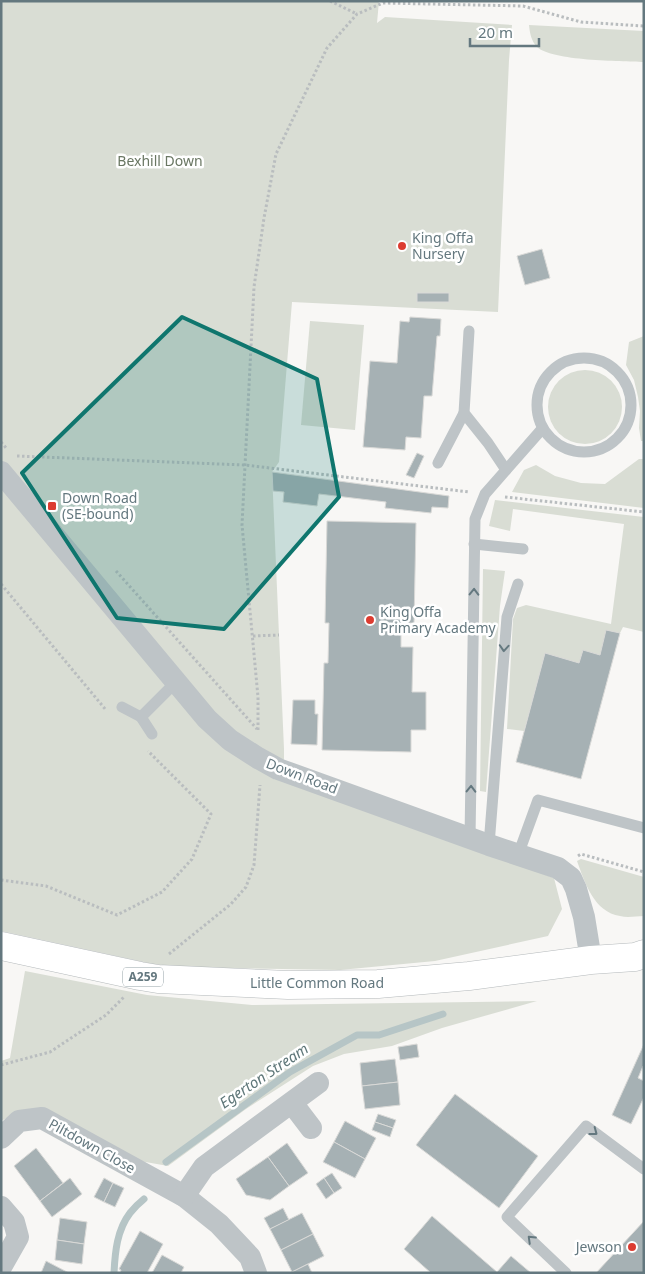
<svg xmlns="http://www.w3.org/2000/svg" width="645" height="1274" font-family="'Noto Sans',sans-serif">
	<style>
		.green { fill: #d9ddd4 }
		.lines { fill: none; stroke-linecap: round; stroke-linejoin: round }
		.stream { stroke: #b6c5c6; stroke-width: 7 }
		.building { fill: #a6b1b4; stroke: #d9d9d7 }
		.trunk-casing { stroke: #b4b9bb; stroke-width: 29 }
		.path { stroke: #b9bdbf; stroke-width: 3; stroke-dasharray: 2.5 2.5; stroke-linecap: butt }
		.service { stroke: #bec4c7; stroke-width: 11 }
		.minor { stroke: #bec4c7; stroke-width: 22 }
		.trunk { stroke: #fff; stroke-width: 28 }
		.oneway { stroke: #64787f }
		.marked { fill: #0f766e; fill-opacity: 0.2; stroke: #0f766e; stroke-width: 4; stroke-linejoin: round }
		.poi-dot { fill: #dc3c31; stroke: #fff; stroke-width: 2 }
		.labels { text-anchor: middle; stroke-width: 5; stroke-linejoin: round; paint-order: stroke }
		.shield { fill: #fff; stroke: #92a0a5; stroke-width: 1 }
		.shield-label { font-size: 12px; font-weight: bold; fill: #64787f }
		.park-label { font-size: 14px; fill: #6a7763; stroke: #fff }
		.poi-label { font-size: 14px; fill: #64787f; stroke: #fff; text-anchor: start }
		.street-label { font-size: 14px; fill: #64787f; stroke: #fff }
		.water-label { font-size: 15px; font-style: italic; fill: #5f7779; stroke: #fff }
	</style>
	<rect width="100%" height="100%" fill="#f8f7f5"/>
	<g class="green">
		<path d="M1,1H379L377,23L385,17L512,25L509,60L498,312L292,302L279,462L272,472L279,635L284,749V780L554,878L562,909L548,936L435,961L340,970L181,967L153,964L1,931Z"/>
		<path d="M529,25L644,31V62C621,61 552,61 537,47C531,40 530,34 529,25Z"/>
		<path d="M310,321L364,325L355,430L301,425Z"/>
		<path d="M644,336V441H641L639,428L640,411L638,397L634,380L626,365L629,342Z"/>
		<circle cx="585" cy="407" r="37"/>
		<path d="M639,459H644V508L512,492L524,470L536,465L555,476L581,483L605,484Z"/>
		<path d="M495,500L644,517V632L623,627L620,633L607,630L600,655L583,651L579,663L545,653L524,731L507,729L513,619L517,608L526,605L611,624L624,524L513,509L510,531L489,526Z"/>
		<path d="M483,569L505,571L500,606L486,792L480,791Z"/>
		<path d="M581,859L644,877V916C636,916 628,918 620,916C594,912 585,883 577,861Z"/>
		<path d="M25,971L147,995L252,1005L537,1001L442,1028L392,1046L344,1054L313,1066L246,1109L168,1166L140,1161L15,1114L1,1121V1061L10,1058Z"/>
	</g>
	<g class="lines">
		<g class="stream">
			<path d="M166,1162L290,1072L357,1035H379L443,1014"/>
			<path d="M114,1273C115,1252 117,1230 130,1213C134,1208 139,1203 144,1199"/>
		</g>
	</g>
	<g class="building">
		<path d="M542,249L550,278L525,285L517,256Z"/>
		<rect x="417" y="293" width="32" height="9"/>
		<path d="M410,317L441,319L440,336H437L432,396H424L421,438L406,437L405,450L363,447L370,361L397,363L400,321L409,322Z"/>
		<path d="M417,453L424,456L414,478L406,475Z"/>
		<path d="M272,472L449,496L448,508L432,507L431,513L385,508L386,502L319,494L317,506L283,502L284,492L273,491Z"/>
		<path d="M327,521L416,523L414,623H401V647H413L412,692H426V730H411V752L322,750L324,663H328L329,623H325Z"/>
		<path d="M606,630L620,633L581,779L516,762L545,653L579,663L583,650L600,655Z"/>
		<path d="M293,700H315V714H318L317,745L291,744Z"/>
		<path d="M417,1044L419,1057L400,1060L398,1047Z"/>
		<path d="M644,1044V1067L643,1066L638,1078L644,1081V1097L631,1124L612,1115Z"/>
		<path d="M395,1059L398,1082L362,1086L360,1063Z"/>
		<path d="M398,1082L400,1105L365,1109L362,1086Z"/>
		<path d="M455,1094L538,1156L499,1208L416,1145Z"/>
		<path d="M378,1114L396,1120L393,1128L375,1122Z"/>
		<path d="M345,1121L376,1138L365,1159L334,1142Z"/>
		<path d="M375,1122L393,1128L390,1137L372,1130Z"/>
		<path d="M334,1142L365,1159L355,1178L323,1162Z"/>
		<path d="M287,1143L308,1173L289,1186L268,1157Z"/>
		<path d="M36,1148L63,1183L40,1201L14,1166Z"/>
		<path d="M268,1157L289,1186L270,1200L246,1195L236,1179Z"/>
		<path d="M332,1173L342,1188L334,1193L324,1178Z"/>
		<path d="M70,1178L82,1194L52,1217L40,1201Z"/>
		<path d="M104,1178L113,1183L104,1202L94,1197Z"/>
		<path d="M324,1178L334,1193L326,1199L316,1184Z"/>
		<path d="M113,1183L124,1188L115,1207L104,1202Z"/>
		<path d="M283,1208L289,1220L270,1229L264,1218Z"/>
		<path d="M302,1213L313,1234L281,1250L270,1229Z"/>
		<path d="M432,1216L497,1272L511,1256L531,1273H431L404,1249Z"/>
		<path d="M60,1218L87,1222L84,1244L57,1240Z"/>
		<path d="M644,1221V1273H596Z"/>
		<path d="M140,1231L163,1244L147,1273H134L133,1272L132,1273H120L121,1270L119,1269Z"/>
		<path d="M313,1234L324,1256L292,1272L281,1250Z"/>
		<path d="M57,1240L84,1244L82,1264L55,1260Z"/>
		<path d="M162,1255L184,1267L181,1273H152Z"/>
		<path d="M46,1261L69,1273H41Z"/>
		<path d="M308,1264L312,1273H293L292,1272Z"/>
	</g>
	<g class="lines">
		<defs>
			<path id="trunk" d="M1,946L140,976L158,979L288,985L378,984L469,976L591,960L635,957L644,954"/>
		</defs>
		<use href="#trunk" class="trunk-casing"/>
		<g class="path">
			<path d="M330,1L357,14"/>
			<path d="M1,442L7,449"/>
			<path d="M17,456L245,465L469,492"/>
			<path d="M505,497L644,512"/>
			<path d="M116,571L257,729"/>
			<path d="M1,584L106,710"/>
			<path d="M253,636L279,635"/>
			<path d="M258,730V697L242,525L254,287L264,218L276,154L327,48L357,14L383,3L523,6L581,22L643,26L644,25"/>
			<path d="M578,856L581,854L644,872"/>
			<path d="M1,880L46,886L117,915L162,892L192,859L211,814L148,751"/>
			<path d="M169,954L231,904L246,887L254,865L260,785"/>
			<path d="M1,1065L50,1052L106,1015L124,997"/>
		</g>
		<g class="service">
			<path d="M469,331L464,413L488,443L506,470"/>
			<circle cx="584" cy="405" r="47"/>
			<path d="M438,463L464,413"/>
			<path d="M474,544L523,549"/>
			<path d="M122,707L141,717L152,734"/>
			<path d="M141,717L176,682"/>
			<path d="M470,838L475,519L485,494L542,429"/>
			<path d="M489,845L507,617L518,584"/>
			<path d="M518,855L538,800L644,828"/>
			<path d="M566,1273L507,1217L586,1126L644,1169"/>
		</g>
		<g class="minor">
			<path d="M1,472L207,719L230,740L258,758L278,769L489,845L558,868L571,878L576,889L584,917L591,960"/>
			<path d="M292,1103L311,1128"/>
			<path d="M1,1138L19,1121L42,1118L184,1196L219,1224L250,1257L256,1273"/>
			<path d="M184,1196L204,1167L318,1083"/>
			<path d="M1,1207L14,1222L18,1237L1,1267"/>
		</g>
		<use href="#trunk" class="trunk"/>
	</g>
	<defs><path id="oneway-chevron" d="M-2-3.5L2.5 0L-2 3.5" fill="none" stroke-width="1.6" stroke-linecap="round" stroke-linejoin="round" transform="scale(1.25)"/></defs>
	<g class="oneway">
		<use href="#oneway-chevron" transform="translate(474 592) rotate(-89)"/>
		<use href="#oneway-chevron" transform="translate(504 648) rotate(94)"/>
		<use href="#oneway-chevron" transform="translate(471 789) rotate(-89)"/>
		<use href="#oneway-chevron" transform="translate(594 1132) rotate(37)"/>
		<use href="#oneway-chevron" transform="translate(531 1239) rotate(-136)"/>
	</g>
	<path class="marked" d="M182,317L317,379L339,497L224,629L117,618L22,473Z"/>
	<g class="poi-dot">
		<circle cx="402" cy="246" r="5"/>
		<rect x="47" y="501" width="10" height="10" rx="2.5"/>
		<circle cx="370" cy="620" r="5"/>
		<circle cx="632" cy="1247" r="5"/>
	</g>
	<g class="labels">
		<rect class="shield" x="123" y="967.5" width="40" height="19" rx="4"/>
		<g class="shield-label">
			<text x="143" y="981">A259</text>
		</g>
		<g class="park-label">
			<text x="160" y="166">Bexhill Down</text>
		</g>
		<g class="poi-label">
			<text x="412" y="243">King Offa<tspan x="412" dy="16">Nursery</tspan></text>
			<text x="62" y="503">Down Road<tspan x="62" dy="16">(SE-bound)</tspan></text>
			<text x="380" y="617">King Offa<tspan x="380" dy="16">Primary Academy</tspan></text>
			<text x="622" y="1252" text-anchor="end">Jewson</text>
		</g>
		<g class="street-label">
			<text transform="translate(302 776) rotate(21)" y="5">Down Road</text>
			<text x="317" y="988">Little Common Road</text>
			<text transform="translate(92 1146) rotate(29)" y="5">Piltdown Close</text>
		</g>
		<g class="water-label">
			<text transform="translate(264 1076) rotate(-34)" y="5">Egerton Stream</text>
		</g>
	</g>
	<rect width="645" height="1274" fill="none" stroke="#64787f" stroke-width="5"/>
	<path d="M470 38v8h69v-8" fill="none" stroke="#64787f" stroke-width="2.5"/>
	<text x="478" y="38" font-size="15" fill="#64787f" stroke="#ffffff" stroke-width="4" paint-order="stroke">20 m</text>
</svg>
